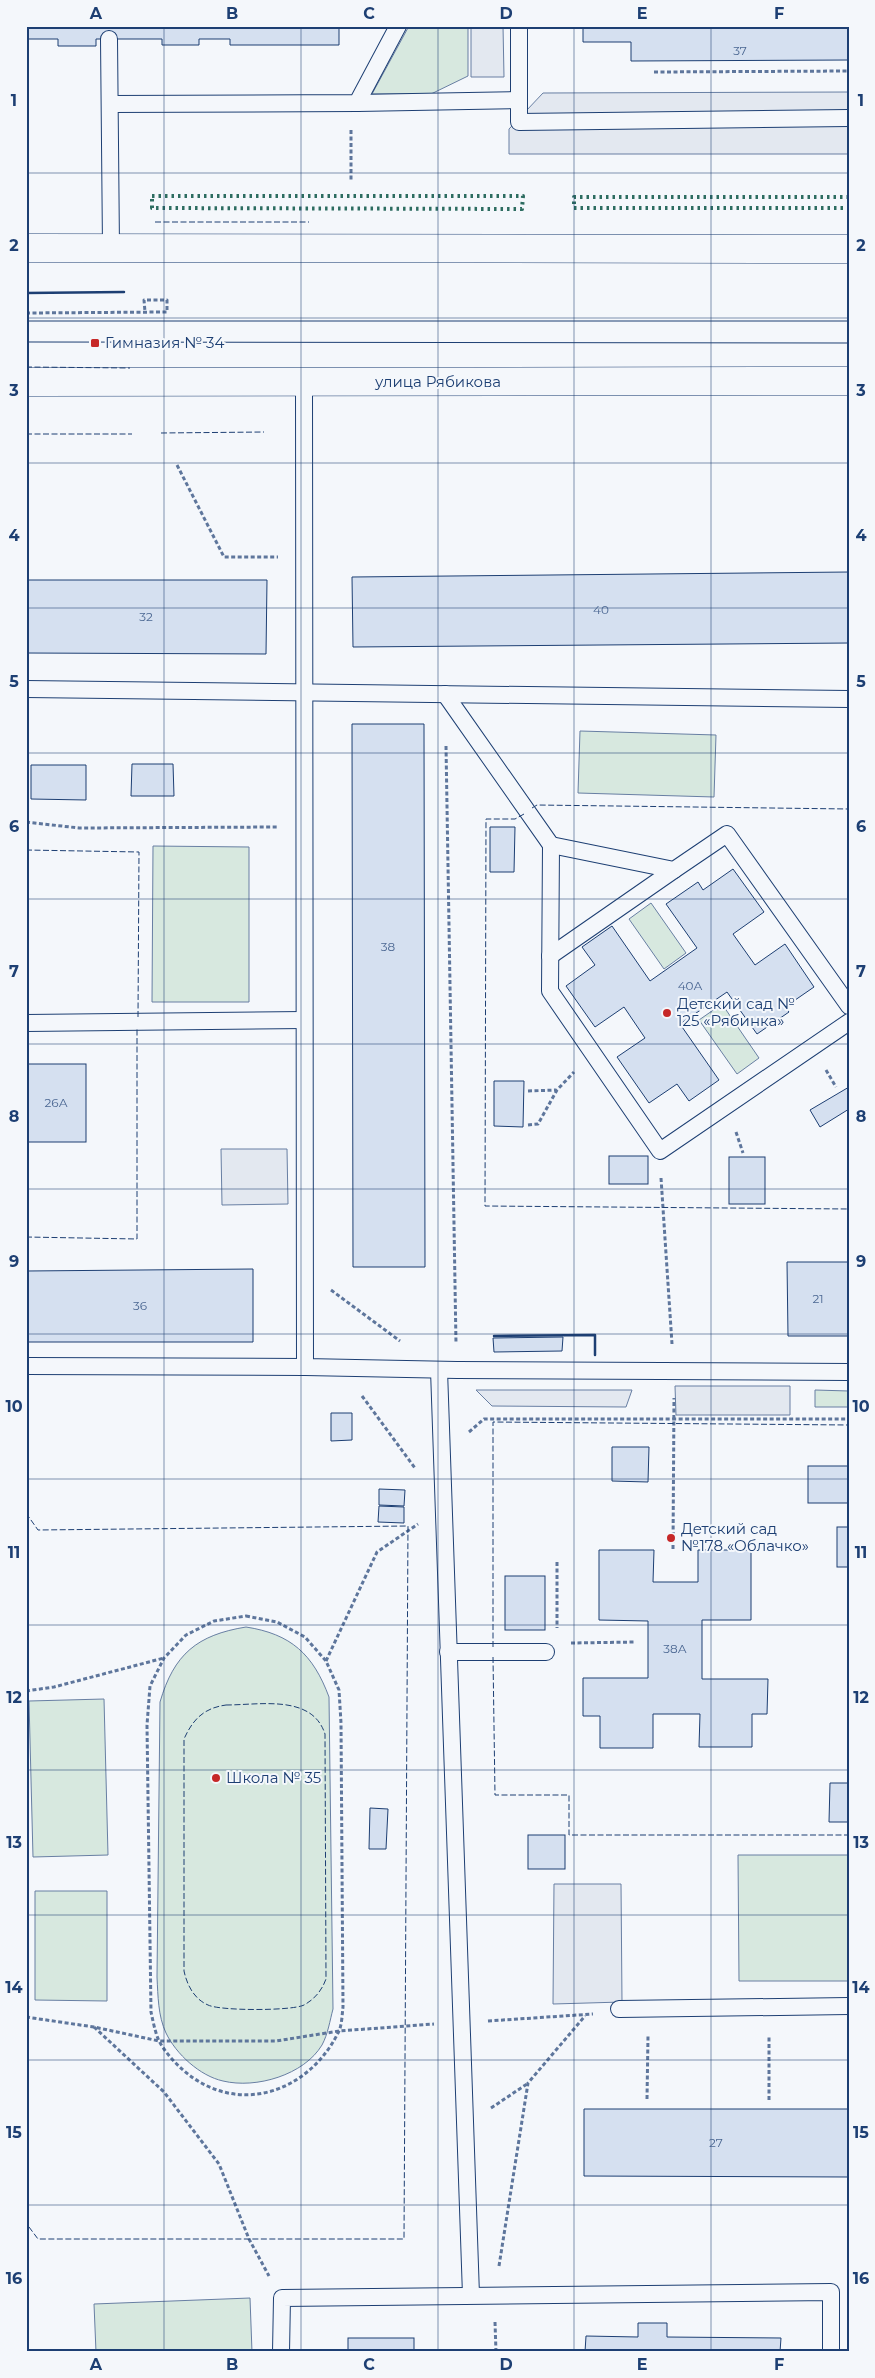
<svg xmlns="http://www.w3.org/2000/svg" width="875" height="2378" font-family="Montserrat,sans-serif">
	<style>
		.green { fill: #d7e8df; stroke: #687fa3 }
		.parking { fill: #e3e8f0; stroke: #687fa3 }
		.building { fill: #d5e0f0; stroke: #1d3f73 }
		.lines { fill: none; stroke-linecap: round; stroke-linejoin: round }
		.lane-casing { stroke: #1d3f73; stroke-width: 18 }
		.primary-casing { stroke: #1d3f73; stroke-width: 29 }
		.path { stroke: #5e769c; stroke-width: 3; stroke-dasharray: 4 2.5; stroke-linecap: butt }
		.lane { stroke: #f4f7fb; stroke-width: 16 }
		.primary { stroke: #f4f7fb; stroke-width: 28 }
		.tram { stroke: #1d3f73; stroke-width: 1 }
		.hedge { stroke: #2c6c60; stroke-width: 4; stroke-dasharray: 2.5 4; stroke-linecap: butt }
		.fence { stroke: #1d3f73; stroke-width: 1; stroke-dasharray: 6 2.5; stroke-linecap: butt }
		.wall { stroke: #1d3f73; stroke-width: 2.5 }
		.grid { fill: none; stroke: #1d3f73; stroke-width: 1; stroke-opacity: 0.55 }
		.poi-dot { fill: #c62828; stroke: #f4f7fb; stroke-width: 2 }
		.labels { text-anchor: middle; stroke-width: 4; stroke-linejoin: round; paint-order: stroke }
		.number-label { font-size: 12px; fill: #4b6792 }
		.poi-label { font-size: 15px; fill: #1d3f73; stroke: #f4f7fb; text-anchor: start }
		.street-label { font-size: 15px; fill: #1d3f73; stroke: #f4f7fb }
		.neatline { fill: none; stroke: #1d3f73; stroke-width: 2 }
		.grid-label { font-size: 16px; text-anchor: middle; font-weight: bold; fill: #1d3f73 }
	</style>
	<rect width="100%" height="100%" fill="#f4f7fb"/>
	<g class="green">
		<path d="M409,26H468V76L431,94H372Z"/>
		<path d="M580,731L716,735L714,797L578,793Z"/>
		<path d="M153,846L249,847V1002H152Z"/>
		<path d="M651,903L686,953L664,969L629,919Z"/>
		<path d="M722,1004L759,1058L737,1074L699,1020Z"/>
		<path d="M815,1390L849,1391V1407H815Z"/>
		<path d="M246,1627C291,1634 313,1654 329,1697L333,2009C330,2020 328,2034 322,2045C304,2075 256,2089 223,2081C200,2076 176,2054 166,2033C158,2016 158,1996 157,1977L160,1702C174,1654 197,1635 246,1627Z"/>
		<path d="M104,1699L108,1855L33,1857L29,1701Z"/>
		<path d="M738,1855H849V1981H739Z"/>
		<path d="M35,1891H107V2001L35,2000Z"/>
		<path d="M250,2298L252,2352H96L94,2304Z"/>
	</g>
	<g class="parking">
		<path d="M471,26H503L504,77H471Z"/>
		<path d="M849,92V154H509V129L543,93Z"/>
		<path d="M221,1149H287L288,1204L222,1205Z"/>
		<path d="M675,1386H790V1415H676Z"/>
		<path d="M476,1390H632L626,1407L492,1406Z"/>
		<path d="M554,1884H621L622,2002L553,2004Z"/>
	</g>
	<g class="building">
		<path d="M26,26H339V45H230V39H199V45H162V39H96V46H58V39H26Z"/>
		<path d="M583,26H849V60L631,61V42H583Z"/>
		<path d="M849,572V643L353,647L352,577Z"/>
		<path d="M26,580H267L266,654L26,653Z"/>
		<path d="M352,724H424L425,1267H353Z"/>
		<path d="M132,764H173L174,796H131Z"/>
		<path d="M31,765H86V800L31,799Z"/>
		<path d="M490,827H515L514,872H490Z"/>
		<path d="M733,869L764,912L733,934L755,965L785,944L814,987L785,1007L789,1012L757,1034L727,992L680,1024L719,1080L689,1101L677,1084L649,1103L617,1057L645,1038L624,1007L595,1027L566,986L595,965L582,947L612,926L650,981L697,948L666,904L698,882L703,890Z"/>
		<rect x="26" y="1064" width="60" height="78"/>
		<path d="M494,1081H524L523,1127L494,1126Z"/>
		<path d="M849,1087V1109L820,1127L810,1110Z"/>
		<rect x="609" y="1156" width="39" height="28"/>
		<rect x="729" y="1157" width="36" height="47"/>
		<path d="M787,1262H849V1336H788Z"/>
		<path d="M253,1269V1342H26V1271Z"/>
		<path d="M563,1337L562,1351L494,1352L493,1338Z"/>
		<path d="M331,1413H352V1440L331,1441Z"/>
		<path d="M612,1447H649L648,1482L612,1481Z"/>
		<rect x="808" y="1466" width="41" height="37"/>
		<path d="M379,1489L405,1490L404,1506L379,1505Z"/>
		<path d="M379,1506L404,1507V1523L378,1522Z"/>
		<rect x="837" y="1527" width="12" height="40"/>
		<path d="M599,1550H654L653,1582H698V1550H751V1620H702V1679H768L767,1714H752V1747H699L700,1714H653V1748H600V1716H583V1678H648V1621L599,1620Z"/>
		<rect x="505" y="1576" width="40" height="54"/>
		<path d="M830,1783H849V1822H829Z"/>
		<path d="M370,1808L388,1809L386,1849H369Z"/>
		<rect x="528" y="1835" width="37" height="34"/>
		<path d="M584,2109H849V2177L584,2176Z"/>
		<path d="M638,2323H667V2337L781,2338L780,2352H585L586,2336L638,2337Z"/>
		<rect x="348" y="2338" width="66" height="14"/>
	</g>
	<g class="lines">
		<defs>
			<g id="lane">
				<path d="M519,26V122L849,118"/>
				<path d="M109,39L111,248"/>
				<path d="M357,103L519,100"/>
				<path d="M110,104L357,103L398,26"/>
				<path d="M304,382L305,1367L457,1370L849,1372"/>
				<path d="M26,689L849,699"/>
				<path d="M445,694L551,845L550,991L660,1151L849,1022"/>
				<path d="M551,845L674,870L727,834L849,1006"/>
				<path d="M550,956L674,870"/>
				<path d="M26,1023L304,1020"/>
				<path d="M26,1366L305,1367"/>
				<path d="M439,1370L471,2295"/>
				<path d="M448,1652H546"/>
				<path d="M619,2009L849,2006"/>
				<path d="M281,2352L282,2298L831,2292V2352"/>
			</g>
			<g id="primary">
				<path d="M26,248L849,249"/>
				<path d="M26,382L849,381"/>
			</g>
		</defs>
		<use href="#lane" class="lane-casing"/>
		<use href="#primary" class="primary-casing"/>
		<g class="path">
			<path d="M654,72L849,71"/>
			<path d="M351,130V182"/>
			<path d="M26,313L167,312V300H144L145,312"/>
			<path d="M177,465L224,557H278"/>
			<path d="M446,746L456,1344"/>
			<path d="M26,822L79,828L278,827"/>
			<path d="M826,1070L836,1087"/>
			<path d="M528,1091L556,1090"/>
			<path d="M528,1125L538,1124L557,1090L574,1072"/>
			<path d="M736,1132L743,1153"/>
			<path d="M661,1178L672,1344"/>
			<path d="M331,1290L400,1341"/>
			<path d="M362,1396L415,1468"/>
			<path d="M469,1432L484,1419H849"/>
			<path d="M673,1549L674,1398"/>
			<path d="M557,1562V1628"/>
			<path d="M246,1616L277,1622L305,1637L326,1661L339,1690L341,1723L343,2007C342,2015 342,2026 338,2033C308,2093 237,2117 183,2070C174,2062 165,2052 159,2041C155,2032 153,2021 151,2012L147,1725L150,1686L164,1658L186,1635L214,1621Z"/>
			<path d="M571,1643L636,1642"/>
			<path d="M326,1661L377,1552L418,1524"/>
			<path d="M26,1691L54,1687L164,1658"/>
			<path d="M26,2017L94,2027L159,2041H276L339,2031L434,2024"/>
			<path d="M488,2021L593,2014"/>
			<path d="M94,2027L164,2092L219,2164L249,2239L269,2276"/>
			<path d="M647,2099L648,2036"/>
			<path d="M769,2100V2035"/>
			<path d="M491,2108L527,2084"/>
			<path d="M499,2266L528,2083L585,2016"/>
			<path d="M495,2322L496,2352"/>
		</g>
		<use href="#lane" class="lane"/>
		<use href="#primary" class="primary"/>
		<g class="tram">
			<path d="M26,321H849"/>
			<path d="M26,342L849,343"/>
		</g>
		<g class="hedge">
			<path d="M152,196H523L522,209L152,208Z"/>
			<path d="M849,197H574V208H849"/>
		</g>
		<g class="fence">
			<path d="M155,222H309"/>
			<path d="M26,367L130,368"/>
			<path d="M161,433L264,432"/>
			<path d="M26,434H132"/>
			<path d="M532,808L537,805L849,809"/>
			<path d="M524,814L515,819H486L485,1206L849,1209"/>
			<path d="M26,850L139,852L138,1017"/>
			<path d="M26,1237L137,1239V1027"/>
			<path d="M26,1513L38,1530L408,1526L404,2239H38L26,2223"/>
			<path d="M493,1647V1422L849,1425"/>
			<path d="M493,1657L495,1795H569V1835H849"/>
			<path d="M226,1705C260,1705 312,1694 325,1734L326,1979C322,1990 315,1999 304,2005C292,2011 220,2011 208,2005C194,1999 187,1985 184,1971V1739C193,1719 204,1708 226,1705Z"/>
		</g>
		<g class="wall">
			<path d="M26,293L124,292"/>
			<path d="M494,1336L595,1335V1355"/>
		</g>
	</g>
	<path class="grid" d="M164,26V2352M301,26V2352M438,26V2352M574,26V2352M711,26V2352M26,173H849M26,318H849M26,463H849M26,608H849M26,753H849M26,899H849M26,1044H849M26,1189H849M26,1334H849M26,1479H849M26,1625H849M26,1770H849M26,1915H849M26,2060H849M26,2205H849"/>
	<g class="poi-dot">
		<rect x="90" y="338" width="10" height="10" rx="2.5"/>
		<circle cx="667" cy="1013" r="5"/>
		<circle cx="671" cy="1538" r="5"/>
		<circle cx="216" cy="1778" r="5"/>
	</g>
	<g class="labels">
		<g class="number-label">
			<text x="740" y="55">37</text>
			<text x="601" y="614">40</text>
			<text x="146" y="621">32</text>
			<text x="388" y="951">38</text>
			<text x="690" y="990">40А</text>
			<text x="56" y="1107">26А</text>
			<text x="818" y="1303">21</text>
			<text x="140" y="1310">36</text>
			<text x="675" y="1653">38А</text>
			<text x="716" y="2147">27</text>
		</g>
		<g class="poi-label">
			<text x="105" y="348">Гимназия № 34</text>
			<text x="677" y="1009">Детский сад №<tspan x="677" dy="17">125 «Рябинка»</tspan></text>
			<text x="681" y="1534">Детский сад<tspan x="681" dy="17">№178 «Облачко»</tspan></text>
			<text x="226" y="1783">Школа № 35</text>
		</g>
		<g class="street-label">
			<text x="438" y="387">улица Рябикова</text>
		</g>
	</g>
	<rect width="875" height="2378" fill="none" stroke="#f4f7fb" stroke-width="55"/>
	<rect x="28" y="28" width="820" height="2322" class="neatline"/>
	<g class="grid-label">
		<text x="96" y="19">A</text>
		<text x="232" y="19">B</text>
		<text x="369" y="19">C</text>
		<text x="506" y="19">D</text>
		<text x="642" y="19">E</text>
		<text x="779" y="19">F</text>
		<text x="14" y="106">1</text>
		<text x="861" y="106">1</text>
		<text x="14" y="251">2</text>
		<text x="861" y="251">2</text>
		<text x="14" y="396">3</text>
		<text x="861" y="396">3</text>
		<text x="14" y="541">4</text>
		<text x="861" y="541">4</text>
		<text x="14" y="687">5</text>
		<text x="861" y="687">5</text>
		<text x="14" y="832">6</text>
		<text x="861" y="832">6</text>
		<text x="14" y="977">7</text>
		<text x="861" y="977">7</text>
		<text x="14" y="1122">8</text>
		<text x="861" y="1122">8</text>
		<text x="14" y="1267">9</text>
		<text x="861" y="1267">9</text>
		<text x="14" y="1412">10</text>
		<text x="861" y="1412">10</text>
		<text x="14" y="1558">11</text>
		<text x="861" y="1558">11</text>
		<text x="14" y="1703">12</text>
		<text x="861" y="1703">12</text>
		<text x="14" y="1848">13</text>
		<text x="861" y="1848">13</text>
		<text x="14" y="1993">14</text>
		<text x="861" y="1993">14</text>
		<text x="14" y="2138">15</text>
		<text x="861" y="2138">15</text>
		<text x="14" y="2284">16</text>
		<text x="861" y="2284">16</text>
		<text x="96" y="2370">A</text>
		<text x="232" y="2370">B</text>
		<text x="369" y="2370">C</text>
		<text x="506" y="2370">D</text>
		<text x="642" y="2370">E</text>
		<text x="779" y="2370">F</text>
	</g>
</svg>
